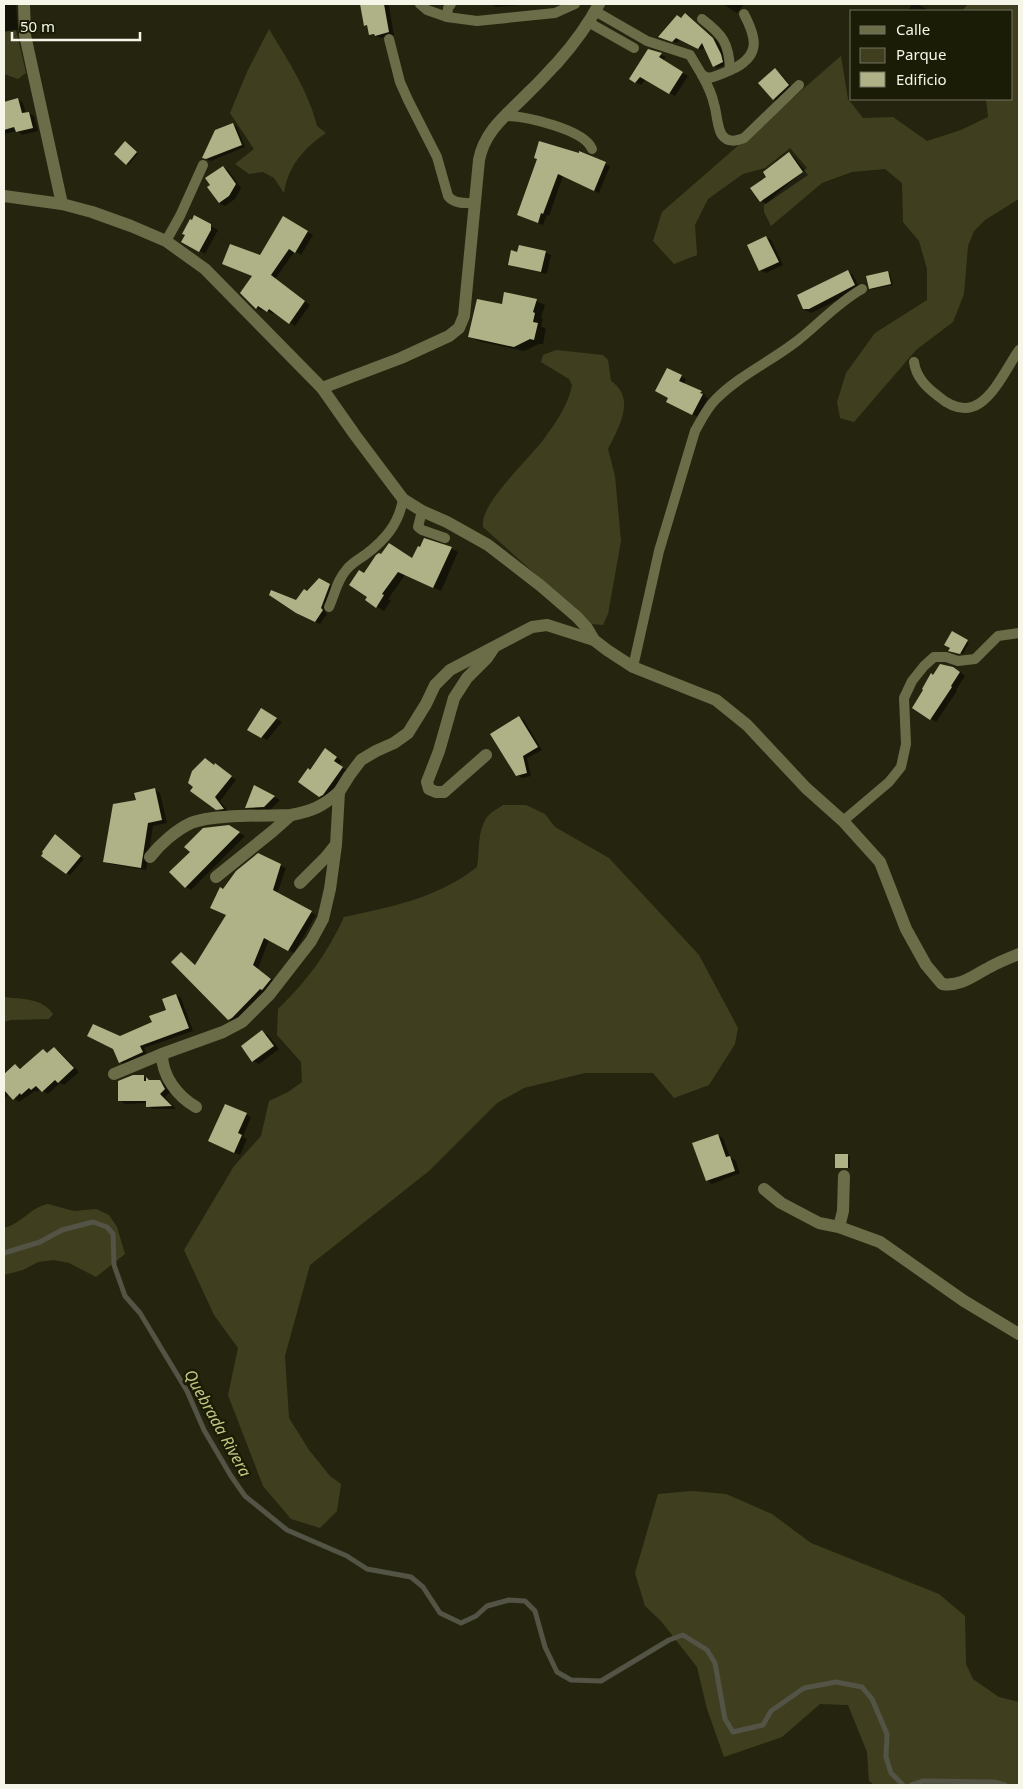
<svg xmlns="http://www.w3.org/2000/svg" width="1023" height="1789" font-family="'Noto Sans',sans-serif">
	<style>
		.green { fill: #3f3f20 }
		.shadow { fill: #0007 }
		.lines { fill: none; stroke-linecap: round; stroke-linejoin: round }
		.stream { stroke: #535346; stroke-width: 5 }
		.building { fill: #afb187 }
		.lane { stroke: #6b6d49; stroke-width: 10 }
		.street { stroke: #6b6d49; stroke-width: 12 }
		.labels { text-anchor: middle; stroke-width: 5; stroke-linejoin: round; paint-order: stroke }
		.water-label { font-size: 16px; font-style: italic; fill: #c2c481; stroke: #1b1c06 }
	</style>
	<rect width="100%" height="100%" fill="#25250f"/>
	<g class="green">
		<path d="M968,4H1019V199L985,220L974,231L968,246L964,294L953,322L916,350L854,422L840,418L837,402L846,373L875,333L927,300V269L919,241L903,222L902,183L885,169L852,172L822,183L771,226L764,212V205L807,168L790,148L765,168L743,174L708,199L695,225L697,255L674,264L653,241L662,212L841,56L848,99L863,118L893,117L927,141L961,130L988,117L986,99H1012V11H962Z"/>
		<path d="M269,29C287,59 309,92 317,126L326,133C304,148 288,166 284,193L274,178L263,172L249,174L235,164L254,149L230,113L247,72Z"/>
		<path d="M16,30L26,73L18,79L4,74V32Z"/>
		<path d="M556,350L603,355L608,360L611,381C637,399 618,428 608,449L615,476L621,541L608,614L603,625L591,624L483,527C479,503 532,457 546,436C557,421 569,403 572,385L569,379L541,362L543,355Z"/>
		<path d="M503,805H526L545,814L555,827L609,858L699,955L738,1028L735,1044L709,1085L674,1098L653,1073H585L524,1088L497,1103L429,1171L310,1265L285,1356L289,1418L309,1450L330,1476L341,1484L337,1511L320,1528L291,1519L263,1486L228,1395L238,1348L214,1315L184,1250L234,1166L261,1136L269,1101L288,1092L302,1082L301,1062L277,1035L278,1009C307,981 327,954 344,917C391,907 438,898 477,867C480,850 477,832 487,817C491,812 499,808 503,805Z"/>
		<path d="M4,997C20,999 43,998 53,1014L49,1019L11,1020L4,1022Z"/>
		<path d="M48,1204L74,1211L96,1209L109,1215L117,1227L125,1254L96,1277L69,1263L54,1260L38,1262L23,1270L4,1275V1228C21,1224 31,1207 48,1204Z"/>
		<path d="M692,1491L726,1494L772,1514L811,1543L939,1594L965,1616L966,1664L973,1679L999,1697L1019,1702V1785H874L869,1781L867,1752L848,1705L820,1704L782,1737L724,1757L707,1709L697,1667L661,1621L645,1606L635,1573L658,1494Z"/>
	</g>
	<g class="shadow">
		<path d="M4,4H16L18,30L4,31Z"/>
		<path d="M361,4H385L389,6L394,35L381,38L370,34L369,27L365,25Z"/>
		<path d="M491,4H528L496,7Z"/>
		<path d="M723,4H744L737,13Z"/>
		<path d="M912,4H917L930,11H908Z"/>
		<path d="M689,17L717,41L725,57L726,64L718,68L714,66L705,46L702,50L680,39L677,43L660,37L682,19Z"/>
		<path d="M648,50L666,57L663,61L688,76L675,96L646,79L641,85L635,82Z"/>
		<path d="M775,70L780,73L794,89L779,102L774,99L760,83Z"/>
		<path d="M18,99L23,103L26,114L29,113L34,116L38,131L22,135L17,131L4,134V103Z"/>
		<path d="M233,124L237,127L245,147L211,161L203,158Z"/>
		<path d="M128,144L138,154L128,165L126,164Z"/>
		<path d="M580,154L610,166L599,193L563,176L549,216L547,215L543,225L518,215L538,159Z"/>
		<path d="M789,154L794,157L808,175L766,204L761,201Z"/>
		<path d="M223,167L228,170L241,188L235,199L225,206L219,203Z"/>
		<path d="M195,217L218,230L205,254L183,241Z"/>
		<path d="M283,218L313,235L301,255L295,251L275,279L310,305L295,326L274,312L273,314L264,309L263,311L257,308L241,293L254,276L223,264L260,257Z"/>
		<path d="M766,237L771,240L783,265L766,273L760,270Z"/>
		<path d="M545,252L551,255L547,274L515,267L509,264L518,253Z"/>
		<path d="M848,272L853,275L860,289L811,313L805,310L798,295Z"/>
		<path d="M888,273L890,274L893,285L873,289L870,288Z"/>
		<path d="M536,301L545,305L541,318L543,319L541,326L546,329L543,344H539L524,351L478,341L470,336L503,306Z"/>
		<path d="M681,376L686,379L684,384L706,395L705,397L708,398L698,417L673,404L670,398Z"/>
		<path d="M451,548L458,552L441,591L405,575L388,599L391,600L384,611L377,607L369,597L365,575Z"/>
		<path d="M319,579L334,588L325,612L327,614L320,624L302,616L307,593Z"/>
		<path d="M952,633L969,643L963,654L952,651Z"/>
		<path d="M959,671L965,676L956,690L957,691L936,722L914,707Z"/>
		<path d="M261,710L282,722L267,740L249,730Z"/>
		<path d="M519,718L524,720L542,750L527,758L531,776L522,778L517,775Z"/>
		<path d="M330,753L342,761L339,765L348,771L325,799L319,796Z"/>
		<path d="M205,760L215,766L216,764L236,780L220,801L228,811L223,812L217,808Z"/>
		<path d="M255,786L280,800L270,810H252L247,807Z"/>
		<path d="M155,790L160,793L167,823L153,826L146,870L110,864L105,861L137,800Z"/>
		<path d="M229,826L245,836L191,890L186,887Z"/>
		<path d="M59,838L84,859L70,875L66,873Z"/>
		<path d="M258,855L286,868L277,894L316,915L294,953L269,939L258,969L276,982L234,1022L229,1019L181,953L196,965L228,915L224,890Z"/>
		<path d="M176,995L181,998L193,1031L144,1048L147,1055L126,1065L120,1062V1038L153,1023L167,1011Z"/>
		<path d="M262,1032L268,1035L279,1049L259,1064L253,1061L243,1047Z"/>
		<path d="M54,1048L59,1051L79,1072L64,1085L60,1083L48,1094L40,1089L37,1092L35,1091L19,1102L9,1094L5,1098L4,1097V1073L15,1065L21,1068L48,1054Z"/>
		<path d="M143,1076L149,1080L160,1082L166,1085L170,1092L165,1097L176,1109H153L148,1106V1103L125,1104L119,1100Z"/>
		<path d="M246,1114L251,1117L243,1137L247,1139L240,1155L215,1144Z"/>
		<path d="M717,1135L723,1138L730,1157L736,1161L740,1173L712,1184L707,1180Z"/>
		<path d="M847,1155L850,1157V1168L836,1167Z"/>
	</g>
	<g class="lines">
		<g class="stream">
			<path d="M4,1253L40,1242L62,1230L93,1222L107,1227L113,1234L114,1265L125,1296L140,1313L187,1391L204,1430L231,1476L245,1496L287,1530L347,1556L367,1569L411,1577L423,1587L440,1613L461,1623L476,1616L487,1606L509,1600L525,1601L535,1611L545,1647L557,1672L571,1680L601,1681L669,1640L683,1635L707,1650L715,1663L725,1719L733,1732L763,1725L771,1711L804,1688L836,1682L862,1687L872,1699L887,1734L886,1757L891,1773L903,1785"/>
			<path d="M911,1785L923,1781L994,1782L1005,1785"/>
		</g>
	</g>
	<g class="building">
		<path d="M360,4H384L389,32L375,36L374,34L369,35L367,25L364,26Z"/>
		<path d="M685,13L713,38L721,54L723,62L713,67L702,43L698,49L676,38L672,42L658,37L677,15L681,18Z"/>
		<path d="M648,49L662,53L659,57L683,72L669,94L640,77L635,83L629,79Z"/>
		<path d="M775,68L789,85L773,100L758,83Z"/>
		<path d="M18,98L22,113L29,112L33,128L16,132L14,127L4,130V102Z"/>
		<path d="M233,123L242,145L206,159L202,158L215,130Z"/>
		<path d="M125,141L137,152L126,165L114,154Z"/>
		<path d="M539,141L579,153V151L606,162L594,191L558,174L543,214L541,213L538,223L517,215L537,159L534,158Z"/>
		<path d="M789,152L803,172L760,202L750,188L766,177L763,172Z"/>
		<path d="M223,166L236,184L229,196L219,203L207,187L210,185L205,178Z"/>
		<path d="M194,215L211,224V230L199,252L181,242L185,235L182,234L190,219L192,220Z"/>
		<path d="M283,216L308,231L295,253L289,249L271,275L305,301L289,324L269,309L267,312L258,306L256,309L240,293L252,276L222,264L230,244L260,255Z"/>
		<path d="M766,236L779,262L759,271L747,245Z"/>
		<path d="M519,245L546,251L541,272L508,265L511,250L517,252Z"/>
		<path d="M848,270L855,285L809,309H803L797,295Z"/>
		<path d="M888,271L891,284L869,289L866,276Z"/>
		<path d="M504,292L537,299L533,312L535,313L533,322L538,323L534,340L530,339L514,347L468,337L477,299L502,304Z"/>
		<path d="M667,368L682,375L679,381L702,391L700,393L703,394L692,415L666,402L668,398L655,391Z"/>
		<path d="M424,538L452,547L433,588L398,572L382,594L384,595L376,608L365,600L367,597L349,585L359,570L364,573L376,555L379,553L381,554L389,543L412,558L418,546L420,547Z"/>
		<path d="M319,578L330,584L321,608L323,610L315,622L296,613L269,595L271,590L296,600L304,589L307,591Z"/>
		<path d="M952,631L968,640L960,654L948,651L950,648L944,645Z"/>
		<path d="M940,664L953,667L960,672L951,686L952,687L930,720L912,708L923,690L922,689L931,673L933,675Z"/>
		<path d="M261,708L277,718L261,738L247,730Z"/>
		<path d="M519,716L538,747L523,756L527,773L516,776L490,734Z"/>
		<path d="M325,748L337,757L334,761L343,767L323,795L319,797L298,782L308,768L310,770Z"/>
		<path d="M205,758L214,765L215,763L232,776L215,797L224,809L216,810L190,791L193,787L188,783L192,771Z"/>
		<path d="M254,785L275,796L264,807L245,808Z"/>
		<path d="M155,788L162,820L148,823L141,868L103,862L113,804L136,800L134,793Z"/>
		<path d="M229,825L240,832L185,888L169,872L190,852L184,847L203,828Z"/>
		<path d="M55,834L81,856L66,874L41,856L43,853L42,852Z"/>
		<path d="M258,853L281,864L273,890L312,911L288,951L264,938L253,965L271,979L262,990L260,989L232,1018L228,1020L171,962L181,952L195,965L226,915L210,908L220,887L223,889L236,871Z"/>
		<path d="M176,994L189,1028L140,1046L143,1052L119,1063L113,1049L87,1036L93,1024L120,1036L152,1022L149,1016L166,1010L162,999Z"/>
		<path d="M262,1030L274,1046L252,1062L241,1046Z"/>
		<path d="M54,1047L74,1068L58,1083L55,1080L42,1092L36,1086L31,1090L29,1088L21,1095L20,1093L13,1100L4,1090V1074L15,1064L20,1069L43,1049L47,1053Z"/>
		<path d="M133,1075H144V1081H146V1077L149,1080H160L165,1089L160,1094L172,1106L146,1107V1101H118V1081Z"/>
		<path d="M225,1104L247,1113L238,1133L242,1135L234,1153L208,1141Z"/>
		<path d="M718,1134L726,1157L730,1156L735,1171L706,1181L692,1143Z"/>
		<rect x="835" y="1154" width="13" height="14"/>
	</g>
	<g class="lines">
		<g class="lane">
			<path d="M420,4L427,10L447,17L477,21L555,13L575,4"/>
			<path d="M595,11L647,41L690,55L702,75L709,78C718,76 726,72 735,68C761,54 756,37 744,14"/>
			<path d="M447,17L448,8L451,4"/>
			<path d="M702,19C723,35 729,43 730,70"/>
			<path d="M588,22L634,48"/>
			<path d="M389,39L400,82L408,100L437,157L448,196C454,204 465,203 475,203"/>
			<path d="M702,75C707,84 712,94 714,104C717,113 717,128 722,135C728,143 736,141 744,138L799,85"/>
			<path d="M504,116C525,116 584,129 592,149"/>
			<path d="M166,241L180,216L203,165"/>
			<path d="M914,362C916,377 926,387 938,396C980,432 999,379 1019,350"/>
			<path d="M422,511L418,527L422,530L445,538"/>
			<path d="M329,607C335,594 337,580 347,569C352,563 359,559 365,555C385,540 399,524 403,499"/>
			<path d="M633,667L659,551L695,431C701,420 707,408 716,399C740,375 770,362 797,341C819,324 837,303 862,289"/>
			<path d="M843,821L889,782L901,767L906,744L904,698L912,681L924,666L934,657H946L958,661L975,659L998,636L1019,633"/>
		</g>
		<g class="street">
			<path d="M24,4L25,35L62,204"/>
			<path d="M4,196L62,204L92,212L131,226L166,241L205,269L322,388L355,435L403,499L422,511L447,522L488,545L541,586L577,617L587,628L594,640L607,650L633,667L716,700L747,725L806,788L843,821L880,862L906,929L926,965L942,984C961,987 974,975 990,967C999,962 1009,958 1019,954"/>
			<path d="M322,388L401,358L449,336L459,328L464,316L479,160C485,129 509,113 530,91C540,82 548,72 557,63C573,45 588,25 599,4"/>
			<path d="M486,755L444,792H436L429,789L427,782L439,751L454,698L467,678L487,658L493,649"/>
			<path d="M150,857C160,844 176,830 191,823C212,814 267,816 291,815C313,811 323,806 339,792"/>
			<path d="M216,877L273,831L291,815"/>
			<path d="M300,883L326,857L334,847"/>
			<path d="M162,1054C162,1076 177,1096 196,1107"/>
			<path d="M114,1074L162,1054L223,1032L242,1022L269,995L311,941L323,919L330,889L336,845L339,792L349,776L361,760L376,751L394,743L408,733L426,704L435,685L450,670L532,627L547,625L594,640"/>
			<path d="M764,1189L781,1203L819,1223L839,1227L880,1242L964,1301L1019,1334"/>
			<path d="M839,1227L843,1211L844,1176"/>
		</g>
	</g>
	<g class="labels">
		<g class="water-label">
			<text transform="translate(218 1423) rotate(61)" y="6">Quebrada Rivera</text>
		</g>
	</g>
	<rect width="1023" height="1789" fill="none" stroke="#f5f6e8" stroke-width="10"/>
	<rect x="850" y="10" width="162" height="90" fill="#1b1c06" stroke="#727360"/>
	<rect x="860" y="26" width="25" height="8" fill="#6b6d49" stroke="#727360"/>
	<text x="896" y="35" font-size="15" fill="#f5f6e8">Calle</text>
	<rect x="860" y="48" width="25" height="15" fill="#3f3f20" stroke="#727360"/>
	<text x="896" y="60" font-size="15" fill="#f5f6e8">Parque</text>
	<rect x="860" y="72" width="25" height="15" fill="#afb187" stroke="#727360"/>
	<text x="896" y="85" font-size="15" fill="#f5f6e8">Edificio</text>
	<path d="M12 32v8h128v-8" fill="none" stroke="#f5f6e8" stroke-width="2.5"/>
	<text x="20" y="32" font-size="15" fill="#f5f6e8" stroke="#1b1c06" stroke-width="4" paint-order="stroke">50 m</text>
</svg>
